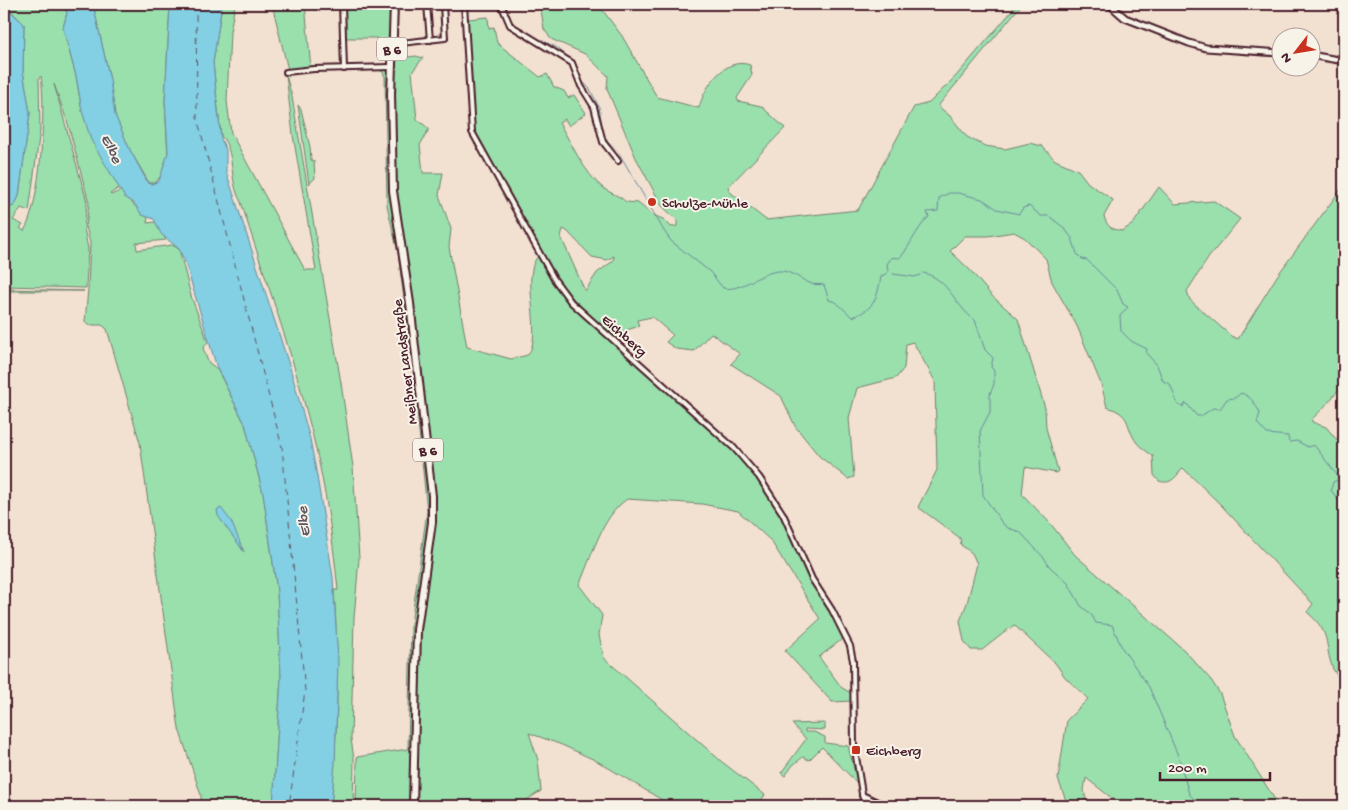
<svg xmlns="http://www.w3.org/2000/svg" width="1348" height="810" font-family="'Gochi Hand',sans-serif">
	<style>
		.green { fill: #99e0ad; stroke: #72806c; fill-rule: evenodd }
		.water { fill: #83cfe3; stroke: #6c8999 }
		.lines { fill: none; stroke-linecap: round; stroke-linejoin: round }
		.stream { stroke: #6c8999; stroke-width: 1 }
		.ferry { stroke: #5b5462; stroke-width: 1; stroke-dasharray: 6 5; stroke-linecap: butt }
		.minor-casing { stroke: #4a1f2b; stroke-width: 8 }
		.tertiary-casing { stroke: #4a1f2b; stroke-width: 9 }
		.primary-casing { stroke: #4a1f2b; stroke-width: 10 }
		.minor { stroke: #f7f3e8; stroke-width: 4 }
		.tertiary { stroke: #f7f3e8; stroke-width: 5 }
		.primary { stroke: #f7f3e8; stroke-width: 6 }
		.poi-dot { fill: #c8321e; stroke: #f7f3e8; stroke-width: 2 }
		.labels { text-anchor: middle; stroke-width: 4; stroke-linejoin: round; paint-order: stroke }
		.shield { fill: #f7f3e8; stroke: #7e5f64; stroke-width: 1 }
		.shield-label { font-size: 14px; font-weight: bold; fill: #4a1f2b }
		.poi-label { font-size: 15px; fill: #4a1f2b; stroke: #f7f3e8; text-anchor: start }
		.street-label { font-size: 15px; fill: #4a1f2b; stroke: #f7f3e8 }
		.water-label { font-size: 16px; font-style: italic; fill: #5b5462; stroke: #f7f3e8 }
	</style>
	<rect width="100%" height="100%" fill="#f2e0d1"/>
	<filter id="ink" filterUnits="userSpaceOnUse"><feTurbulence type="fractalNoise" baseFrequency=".02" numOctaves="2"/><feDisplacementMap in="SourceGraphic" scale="10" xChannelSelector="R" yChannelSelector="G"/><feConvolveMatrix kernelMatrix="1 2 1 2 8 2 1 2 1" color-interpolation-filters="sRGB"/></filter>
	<g filter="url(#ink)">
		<g class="green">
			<path d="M4,4H63L67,13L63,28L76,76L82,111L120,187L110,194L111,195L122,190C125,196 143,216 148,217L147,223L156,222L166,240L136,243L137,250L172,245L179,249L191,296L208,342L203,348L208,362L217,369L245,424L263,493L277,591L281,677L273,806H201V795L179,729L140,443L107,329L102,325H89L85,322L88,289L90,243L86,226L89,203L68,124L54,84L87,202L84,228L88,249L86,288L4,286V208L14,206L19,196L30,113L23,71L24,24ZM41,76C46,109 41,204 24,231L20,228L23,225L13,220L21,208L29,211L40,130L39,78Z"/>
			<path d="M93,4H170L165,101L168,157L164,172L155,183H149L130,150L115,115L110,80Z"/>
			<path d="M222,4H235L230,32L227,101L231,133L305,270H316L293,135L286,75L292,97L341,383L353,467L359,558L354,618L351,739L354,759L353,806H331C338,734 339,662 334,590H338C332,530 323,471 307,413C289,342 263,273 241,202C228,179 236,152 221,136L213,63Z"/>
			<path d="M272,4H305L311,69L288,70Z"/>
			<path d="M344,4H392L389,47L378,46L377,38H344Z"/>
			<path d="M540,4H598L622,36L657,97L699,108C704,87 725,56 750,65L752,75L737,98L738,101L761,106L785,128L728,187L730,192L766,220L858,210L914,107L929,103L956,76L1018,4H1022L938,106L950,116L967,137L985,146L1005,149L1030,143L1042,146L1055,160L1078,170L1088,183L1113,200L1104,216C1107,227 1111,229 1122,231L1133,224L1159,187L1175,204L1214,201L1240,219L1209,257L1187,291L1190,300L1231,336L1238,339L1277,276L1344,185V345L1340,354C1343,362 1346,369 1344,378C1342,389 1321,411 1312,419V422L1326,427L1337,440L1344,425V686C1341,680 1336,675 1333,669C1323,644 1333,634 1307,612L1313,604L1221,505L1183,468C1175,477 1172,485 1159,481L1154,475L1153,456C1148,452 1141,448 1137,443C1124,425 1133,415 1107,407L1101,384L1077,326L1052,282L1046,259L1025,238L1014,232L988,236H965L950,251L970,270L992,296L1018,319L1045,408L1046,428L1058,471L1056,473L1025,467L1022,494L1050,523L1075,555L1184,650L1211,680L1220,694L1235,736L1279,806H1122L1086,778L1084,790L1087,806H1068L1058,779L1067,720L1088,699L1065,677L1056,664L1014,625L982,650H971L964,641L960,621L967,603L977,564L972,553L961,545L960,538L918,507L937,470L935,381L913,342L906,344L904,368L896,378L857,388L849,418L854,477L848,479L819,456L795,426L781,396L731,364L740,354L711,333L694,351L676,349L666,342L673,335L652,317L637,320L639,326L627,330L614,338L561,287L477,134L473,125L468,19L488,17L489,28L494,27L497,43L540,77L547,74L554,87L564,91L568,98L574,95L586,113L569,126L565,119L559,123C572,144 584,173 603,188C611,194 619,195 626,202L638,203L651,214L665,220L671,227L677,226V220L662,206L636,158L607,89L608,76L585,54L551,39L544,29ZM563,229L567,231L592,257L607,260L614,256L613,261L597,273L585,291L561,237Z"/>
			<path d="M416,56L423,58L412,72L417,119L429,129L420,145L423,173H443L439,195L451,229L449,247L467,347L511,359L528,355C544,332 519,275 539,255L556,287L573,306L730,445L772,497L793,537L812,583L845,637L819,657L842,688L851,693L852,701L832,702L785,651L820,619L771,541L738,511L702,504L627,499C601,517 592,557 579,585L602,615L599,635L604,658L722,762L765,795L757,806H672L597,761L562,745L529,733L538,760L541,791L517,806H415L419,625L435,502L422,386L395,181L393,59Z"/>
			<path d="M386,69C392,78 389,109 390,121C397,204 405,285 415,367L413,368L398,253L387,205L385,77L383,72L379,70Z"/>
			<path d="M298,105L301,109L310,147L311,160L314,161L315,178L309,184Z"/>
			<path d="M4,289L84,291H4Z"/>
			<path d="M413,371H415L430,496L429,530L415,625L411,806H356L357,757L408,749L411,624L427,511Z"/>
			<path d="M825,723V730L805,729V732H814L825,737V743L848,746L858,784L822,747L809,760L803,757L793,765L785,776L781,773L806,739L792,724Z"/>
		</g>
		<g class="water">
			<path d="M63,4H93L110,80L115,115L130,150L148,183L152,184L159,181L168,152L165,101L170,4H222L213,63L221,139L226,150V171L291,371L310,439L317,476L333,577L338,661L335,763L331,806H273L281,677L277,591L263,493L245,424L217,368L185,262L179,249L161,234L154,219L142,215L134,203L125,198L91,140L82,111L76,76L63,28L67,13Z"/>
			<path d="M4,5L24,24L23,71L30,113L19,196L14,206L4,208Z"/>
			<path d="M221,508L231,521L244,552L218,516L217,510Z"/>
		</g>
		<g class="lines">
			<g class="stream">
				<path d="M508,16L511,21L525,32"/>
				<path d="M528,34L556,47L573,61"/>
				<path d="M580,79L590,89L599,107L604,137L619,153L664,231L671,241L709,271L723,288C741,292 760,272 779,271C790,270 801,280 812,284C816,285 820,284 824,285L829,300L836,302L852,317C875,309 877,298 881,277L888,272L887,264L891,258C894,257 896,258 899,258C905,256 919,224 929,217L927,212L938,211L939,198L949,193H958L982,199L997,209L1019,214L1023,208L1029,206L1041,216H1049L1063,227L1072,238L1077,254L1082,259L1087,260L1117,290L1123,304L1128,307L1120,316L1121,331L1131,341L1147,349L1146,353L1157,365L1163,381L1170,384L1178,405L1183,407L1186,403L1197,416H1201L1213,408L1220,409L1227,399L1235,398L1241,393C1252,397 1255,404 1260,413L1257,423L1267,434L1288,436L1289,442L1297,441L1308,447L1314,445L1337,475L1338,480L1333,482L1331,490L1339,501L1344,503"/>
				<path d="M923,273C949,278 955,307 975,320L985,350L993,358L991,367L994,371V384L990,394V412L980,431L983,495L1002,523L1008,528L1020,532L1045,559L1049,566L1068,583L1081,606L1091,614L1096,623L1112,625L1122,648L1149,687L1179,758L1189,794L1201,806"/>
				<path d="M893,274L915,277L920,275"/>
			</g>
			<path class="ferry" d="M196,4L197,117L282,447L305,691L289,806"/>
			<defs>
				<g id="minor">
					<path d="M342,4L344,69"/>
					<path d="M427,4L430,40"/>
					<path d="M464,4L472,132L554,279L571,302L734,448L759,477L783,514L812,579L832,610L850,646L853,661L854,744L864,806"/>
					<path d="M501,4L510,25L572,63L581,86L594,107L603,142L618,161"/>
					<path d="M392,44L445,38L443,4"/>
					<path d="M286,72L314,69L391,67"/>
					<path d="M862,795L886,806"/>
					<path d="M850,806L863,804"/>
				</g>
				<g id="tertiary">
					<path d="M1109,4L1125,18L1189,43L1206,48L1280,53"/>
					<path d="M1310,55L1344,61"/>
				</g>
				<path id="primary" d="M394,4L391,94L393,191L410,303L432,496V522L417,630L413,806"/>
			</defs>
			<use href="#minor" class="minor-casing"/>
			<use href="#tertiary" class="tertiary-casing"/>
			<use href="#primary" class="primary-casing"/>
			<use href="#minor" class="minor"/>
			<use href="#tertiary" class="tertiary"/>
			<use href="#primary" class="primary"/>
		</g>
	</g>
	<g class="poi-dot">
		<circle cx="652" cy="202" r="5"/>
		<rect x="851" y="745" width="10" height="10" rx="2.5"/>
	</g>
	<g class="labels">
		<g class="shield">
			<rect x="377" y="37.5" width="30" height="23" rx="4"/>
			<rect x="413" y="438.5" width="30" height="23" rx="4"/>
		</g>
		<g class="shield-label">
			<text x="392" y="54">B 6</text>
			<text x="428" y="455">B 6</text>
		</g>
		<g class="poi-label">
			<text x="662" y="207">Schulze-Mühle</text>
			<text x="866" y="755">Eichberg</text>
		</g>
		<g class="street-label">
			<text transform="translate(625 335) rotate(42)" y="5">Eichberg</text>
			<text transform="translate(404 362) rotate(-97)" y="5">Meißner Landstraße</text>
		</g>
		<g class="water-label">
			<text transform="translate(113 148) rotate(64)" y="6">Elbe</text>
			<text transform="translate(302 522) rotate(-96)" y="6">Elbe</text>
		</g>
	</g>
	<rect width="1348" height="810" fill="none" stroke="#f7f3e8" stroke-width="20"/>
	<rect x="10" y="10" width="1328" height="790" fill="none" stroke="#4a1f2b" stroke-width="2" filter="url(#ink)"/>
	<g transform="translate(1296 52) rotate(239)"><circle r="24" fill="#f7f3e8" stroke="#b29e9c"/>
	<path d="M0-4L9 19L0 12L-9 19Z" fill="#c8321e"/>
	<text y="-8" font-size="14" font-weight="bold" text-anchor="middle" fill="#4a1f2b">N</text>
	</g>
	<path d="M1160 772v8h110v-8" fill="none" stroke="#4a1f2b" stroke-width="2.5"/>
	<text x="1168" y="772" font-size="15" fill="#4a1f2b" stroke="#f7f3e8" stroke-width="4" paint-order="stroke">200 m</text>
</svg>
